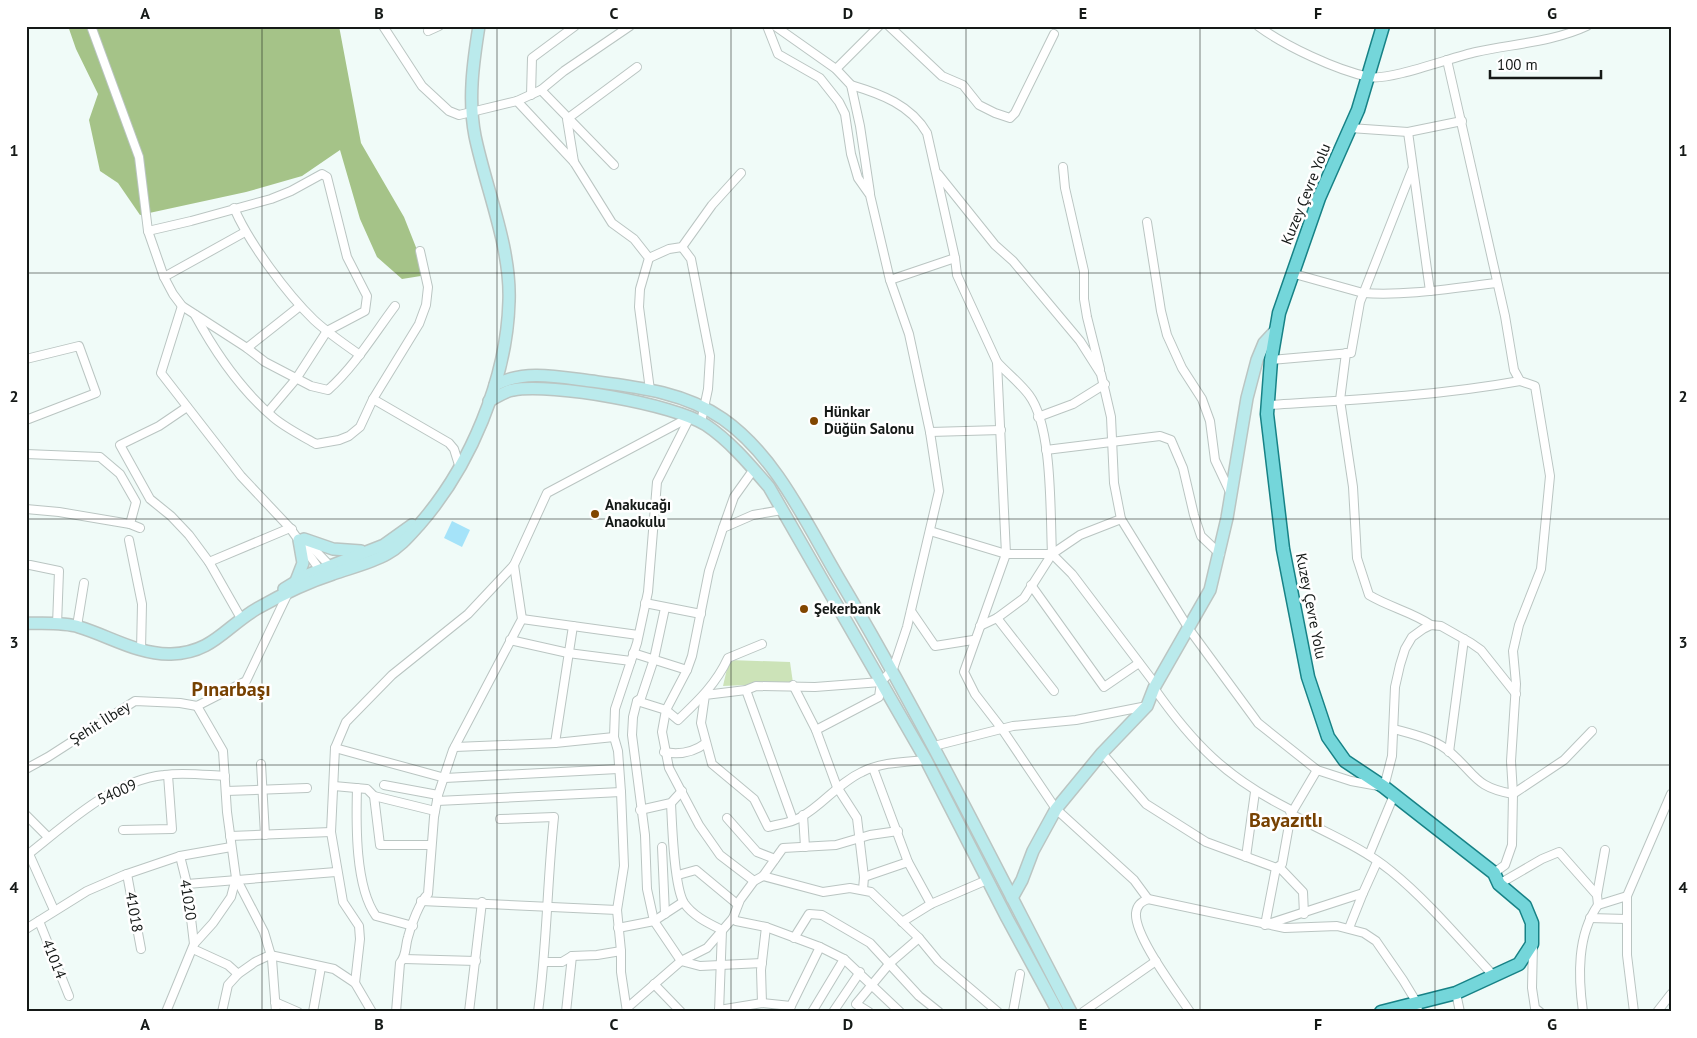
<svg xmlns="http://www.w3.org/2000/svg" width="1697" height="1038" font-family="'PT Sans',sans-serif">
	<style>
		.green { fill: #cce3b8 }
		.forest { fill: #a5c388 }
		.water { fill: #a5e3f9 }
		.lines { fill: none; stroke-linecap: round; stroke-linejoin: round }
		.street-casing { stroke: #bac5c2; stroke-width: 10 }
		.secondary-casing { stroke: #bac5c2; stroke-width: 14 }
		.primary-casing { stroke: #178286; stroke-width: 15 }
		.street { stroke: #fff; stroke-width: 8 }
		.secondary { stroke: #baeaec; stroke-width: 11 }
		.primary { stroke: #74d6da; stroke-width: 12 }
		.grid { fill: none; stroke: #151917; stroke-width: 1; stroke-opacity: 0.55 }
		.poi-dot { fill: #814600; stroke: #fff; stroke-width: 2 }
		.labels { text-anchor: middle; stroke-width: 5; stroke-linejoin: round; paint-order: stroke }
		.street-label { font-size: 15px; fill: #151917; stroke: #fff }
		.poi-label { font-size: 15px; font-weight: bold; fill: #151917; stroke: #fff; text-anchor: start }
		.district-label { font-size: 20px; font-weight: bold; fill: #774101; stroke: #fff }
		.neatline { fill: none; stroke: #151917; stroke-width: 2 }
		.grid-label { font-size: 16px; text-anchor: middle; font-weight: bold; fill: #151917 }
	</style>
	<rect width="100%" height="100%" fill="#f0fbf8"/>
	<path class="green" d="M729,660L790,662L793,683L723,686Z"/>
	<path class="forest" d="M68,26H339L361,143L404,217L427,275L402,279L377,257L360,219L340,150L302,176L246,192L140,215L118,183L100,171L89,120L98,94L76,49Z"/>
	<path class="water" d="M452,521L470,530L462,547L444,538Z"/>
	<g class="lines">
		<defs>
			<g id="street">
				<path d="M91,26L139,157L148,231L164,277L173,294L182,306L247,348L265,362L311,386L328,390C355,366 374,334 395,306"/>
				<path d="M383,26L422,86L449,111L459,115L517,101L541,90L564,71L630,26"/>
				<path d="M767,26L778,54L820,78L839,102L845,114L851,154L858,178L870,195L890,280L909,334L930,432L939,491L907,627L893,669L881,682L879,697L816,730"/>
				<path d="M775,26L836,69L851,85L860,126L870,193"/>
				<path d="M889,26L942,76L963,85L979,105L995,113L1010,118L1015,113L1054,34"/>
				<path d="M1258,26C1285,46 1336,70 1369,77C1390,81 1452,57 1476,52C1512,44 1553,42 1587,26"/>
				<path d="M428,31L439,26"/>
				<path d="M1447,60L1505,316L1514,370L1520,381L1535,386L1550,476L1541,569L1519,625L1513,651L1516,684L1511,761L1513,794L1512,845L1505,865L1494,873"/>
				<path d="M836,69L879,26"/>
				<path d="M851,85C881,94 911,105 927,133L955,258L957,275L997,362L1006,554L964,672L975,694L1002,729L1056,809L1134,880L1148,899"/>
				<path d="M541,90L614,165"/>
				<path d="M531,95L532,58L575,26"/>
				<path d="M517,101L574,162L612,223L634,239L649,258L640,289L639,307L650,390"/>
				<path d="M1350,128L1408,132L1462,121"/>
				<path d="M1408,132L1430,291"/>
				<path d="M574,162L567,119L637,67"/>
				<path d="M1063,167L1065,188L1084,271V299L1087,317L1100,369"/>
				<path d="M938,174L995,245L1013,261L1080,341L1101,374L1111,417L1114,483L1121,519L1189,629L1258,723L1317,770L1351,781L1384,787L1392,756L1395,687L1400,665L1405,649L1412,637L1423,629L1431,625L1441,626L1471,643L1481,650L1516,694"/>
				<path d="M234,208C249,243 287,294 314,320C328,333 344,344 360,355"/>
				<path d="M1147,222L1161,311L1167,335L1182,368L1202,399L1210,421L1215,460L1231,494"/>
				<path d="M148,231L191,221L271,199L291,191L322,174L327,177L347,257L367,296L365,311L327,331L296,379L268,412"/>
				<path d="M682,247L691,259L710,356L708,389L701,422"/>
				<path d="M649,258L669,249L682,247L712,205L741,173"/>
				<path d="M1291,273L1363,293C1408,296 1453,288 1497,283"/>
				<path d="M164,277L245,232"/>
				<path d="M890,280L955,258"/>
				<path d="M182,306L161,373L241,476L290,528L322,573"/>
				<path d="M195,315C215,352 241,390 274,418C286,428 302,436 316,444L339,440L349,436L360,427L373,399L419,324L426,305L428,287L420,251"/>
				<path d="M247,348L300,306"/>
				<path d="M1346,353L1340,400L1353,487L1357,558L1369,595C1389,607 1412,612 1431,625"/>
				<path d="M26,359L79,346L96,393L26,420"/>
				<path d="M1271,360L1351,353L1360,302L1412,170"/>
				<path d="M997,362C1007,373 1020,383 1029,395C1053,427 1050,514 1052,554L1072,574L1156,685"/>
				<path d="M373,399L449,443L454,449L460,468"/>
				<path d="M1268,405C1352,400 1437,396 1520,381"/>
				<path d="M187,407L159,426L120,445L150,499L171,516L189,535L209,562L242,620"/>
				<path d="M1038,417L1073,404L1105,384"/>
				<path d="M930,432L1001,430"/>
				<path d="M1046,450L1160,436L1171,440L1183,468L1194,515L1201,536L1220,554"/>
				<path d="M26,454L100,457L120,474L136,502L130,524L140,528"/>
				<path d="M26,509L59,512L130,524"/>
				<path d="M723,528L734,497L754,469"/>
				<path d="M930,531L1006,554H1052"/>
				<path d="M129,540L142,604L141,650"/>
				<path d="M308,543L333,569"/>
				<path d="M209,562L290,528L292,529"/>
				<path d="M30,565L59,571L57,625"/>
				<path d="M1031,585L1104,687L1139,663"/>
				<path d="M645,603L701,614"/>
				<path d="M665,608L654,659L641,698L637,701L633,717L632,735L645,835L647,889L654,921L681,961L700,966L762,963"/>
				<path d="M911,611L935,646L973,640"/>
				<path d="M997,618L1054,691"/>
				<path d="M522,619L638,635"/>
				<path d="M77,626L84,583"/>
				<path d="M980,626L997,618L1024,598L1052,554L1080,535L1121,519"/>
				<path d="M510,640L568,653L631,661"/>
				<path d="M633,653L687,670"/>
				<path d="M881,682L815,687L756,686L746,690L705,695L701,723L712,764L754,799L768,827C778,824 792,823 801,817C823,805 838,783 862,772C881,762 905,762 926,760"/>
				<path d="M793,685L816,730L837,787L857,818L864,877L863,890"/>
				<path d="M1154,688C1193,744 1227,778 1289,809L1291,814C1324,832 1362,847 1391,871C1428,901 1461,941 1493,975"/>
				<path d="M746,690L793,820"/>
				<path d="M637,701L666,710L678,720C699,700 716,684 728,658L762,644"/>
				<path d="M197,706L223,751L227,812L236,878L264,932L272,959L276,1012"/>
				<path d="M1394,729C1412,734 1436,739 1451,753C1477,776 1475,787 1513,794L1564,760L1592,731"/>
				<path d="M555,743L573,626"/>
				<path d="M934,746L1013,726L1076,720L1147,706"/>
				<path d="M455,747L555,743L614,737"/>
				<path d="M335,748L445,778L618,769"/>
				<path d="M664,752C679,755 694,752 706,743"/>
				<path d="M1449,752L1464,639"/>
				<path d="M1102,753L1146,804L1206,842L1282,870L1303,892L1304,914"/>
				<path d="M261,764L265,835"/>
				<path d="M873,768L908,862L931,904"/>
				<path d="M26,769L48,757L135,701L180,703L197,706L246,681L288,593"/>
				<path d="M1317,770L1291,814L1282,864L1276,868L1265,925L1363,893L1377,862"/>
				<path d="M384,785L438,795"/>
				<path d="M334,786L367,789L374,796L435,811"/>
				<path d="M357,788C356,824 355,887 376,916L413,926"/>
				<path d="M226,791L307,788"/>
				<path d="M374,796L380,845H431"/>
				<path d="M437,801L621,792"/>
				<path d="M671,803C672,824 674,887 684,903C693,916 708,923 722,930L719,1012"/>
				<path d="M640,810L671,803L682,791"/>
				<path d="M26,815L48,837"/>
				<path d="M803,815L805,847"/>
				<path d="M727,818L757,852L775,859"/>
				<path d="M500,819L554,817C547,882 547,947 538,1012"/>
				<path d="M123,830L172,829L168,775"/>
				<path d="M230,836L331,832"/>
				<path d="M662,847L665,914"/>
				<path d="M29,854L54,910"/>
				<path d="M1369,855L1394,795"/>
				<path d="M26,856C66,825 110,781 164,775C183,772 205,775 225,776"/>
				<path d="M180,856L187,884L194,944"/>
				<path d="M1246,857L1255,792"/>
				<path d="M127,874L141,949"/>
				<path d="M678,875L696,870L737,904"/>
				<path d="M763,876L823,892L850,888L871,892L919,938L938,961L998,1012"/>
				<path d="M864,877L908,862"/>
				<path d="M754,881L720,855L699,825L669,768L662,732L666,710L687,670L692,656L709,571L723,528L753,515L782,510"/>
				<path d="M187,884L336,872"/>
				<path d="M1499,884L1542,859L1559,852L1597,895L1598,905"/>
				<path d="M1597,895L1605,850"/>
				<path d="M421,901L617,910"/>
				<path d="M733,918L736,921L766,927L820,947L844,959L900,1012"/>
				<path d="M1590,918L1626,919"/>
				<path d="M39,921L69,996"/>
				<path d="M902,922L931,904L987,880"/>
				<path d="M618,928L654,921L683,902"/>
				<path d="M1349,928L1363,893"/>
				<path d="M26,929L87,891L124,875L180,856L231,847"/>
				<path d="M794,938L809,914L822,915L870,943L919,996L939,1012"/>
				<path d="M1533,944L1532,988L1535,1008L1540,1012"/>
				<path d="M193,949L228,965L238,974"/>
				<path d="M404,959L476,961"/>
				<path d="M545,962H562L572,956L597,955L621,951"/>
				<path d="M355,983L360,939L359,926L343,902L331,832L335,748L346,722L392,675L468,614L514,565L547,493L690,417"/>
				<path d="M654,984L681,1012"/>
				<path d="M1456,993L1460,1012"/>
				<path d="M275,1002L298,1012"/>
				<path d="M762,1003L761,970L766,927"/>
				<path d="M627,1008L681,961L707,948L733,918L740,900L754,881L763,876L783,848L836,845L870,835L898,831"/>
				<path d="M719,1010L762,1003L791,1006"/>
				<path d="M166,1012L194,944L213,923L231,897L236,878"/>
				<path d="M222,1012L228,985L238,974L255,962L270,955L334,969L355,983L372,1012"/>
				<path d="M313,1012L321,967"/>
				<path d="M396,1012L400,963C407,955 405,946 408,937C411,925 420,901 428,894L434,817L438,795L453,750L522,619L514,565"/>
				<path d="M469,1012L482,902"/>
				<path d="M566,1012L572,956"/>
				<path d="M627,1012L621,972V951L617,910L624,866L621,792L618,751L614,737L615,709L637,643L648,592L657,482L690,417"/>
				<path d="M788,1012L820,947"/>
				<path d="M812,1012L844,959"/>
				<path d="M833,1012L860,972"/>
				<path d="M869,1012L856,1004L890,963L919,938"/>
				<path d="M1013,1012L1020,974"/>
				<path d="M1083,1012L1156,961"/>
				<path d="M1190,1012C1177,992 1134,936 1136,913C1137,905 1141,902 1148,899L1285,928L1337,926L1364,933L1376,941L1403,980L1417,1003L1418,1012"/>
				<path d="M1583,1012C1578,976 1577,935 1598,905L1627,896"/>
				<path d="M1634,1012L1627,955V896L1671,794"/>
				<path d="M1657,1012L1671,994"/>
			</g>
			<g id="secondary">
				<path d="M495,385C525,369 559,377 591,381C637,387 684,392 723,419C776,456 806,523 838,577C922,718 995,866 1071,1012"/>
				<path d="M489,401C497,397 505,391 513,390C552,383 674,404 706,425C730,441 750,465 769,487L926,760L1007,918L1058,1012"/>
				<path d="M304,539L333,549L361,551"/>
				<path d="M296,581L303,563L299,540"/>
				<path d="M284,589L307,575L384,545L412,525"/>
				<path d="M26,623C43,624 63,622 79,627C109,636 139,655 171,654C213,653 226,626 258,608C281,595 308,582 333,574C350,568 371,563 387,554C400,547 409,536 419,525C470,467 507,379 509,301C511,247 486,189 475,136C468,100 473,63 479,26"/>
				<path d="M1012,898L1022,880L1033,851L1056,809L1102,753L1147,706L1154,688L1210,590L1227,518L1247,398L1257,360L1264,343L1276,330"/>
			</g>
			<path id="primary" d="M1381,1012L1456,993L1519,964L1532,944V923L1525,906L1499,884L1494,873L1384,787L1345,761L1328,737L1308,677L1283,549L1267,414L1271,360L1279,313L1319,198L1358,110L1383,26"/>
		</defs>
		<use href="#street" class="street-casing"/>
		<use href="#secondary" class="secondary-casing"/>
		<use href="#primary" class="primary-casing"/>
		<use href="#street" class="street"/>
		<use href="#secondary" class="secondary"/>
		<use href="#primary" class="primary"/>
	</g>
	<path class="grid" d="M262,26V1012M497,26V1012M731,26V1012M966,26V1012M1200,26V1012M1435,26V1012M26,273H1671M26,519H1671M26,765H1671"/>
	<g class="poi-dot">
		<circle cx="814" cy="421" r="5"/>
		<circle cx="595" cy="514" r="5"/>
		<circle cx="804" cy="609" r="5"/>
	</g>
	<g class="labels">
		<g class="street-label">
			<text transform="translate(1306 194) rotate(-68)" y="5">Kuzey Çevre Yolu</text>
			<text transform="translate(1311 606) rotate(79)" y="5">Kuzey Çevre Yolu</text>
			<text transform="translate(100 723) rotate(-32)" y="5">Şehit İlbey</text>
			<text transform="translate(117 792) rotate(-24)" y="5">54009</text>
			<text transform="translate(188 900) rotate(81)" y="5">41020</text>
			<text transform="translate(134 912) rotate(80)" y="5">41018</text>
			<text transform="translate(54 959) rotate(68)" y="5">41014</text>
		</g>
		<g class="poi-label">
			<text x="824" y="417">Hünkar<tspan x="824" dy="17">Düğün Salonu</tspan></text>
			<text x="605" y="510">Anakucağı<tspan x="605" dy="17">Anaokulu</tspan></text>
			<text x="814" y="614">Şekerbank</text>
		</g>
		<g class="district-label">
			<text x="231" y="696">Pınarbaşı</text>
			<text x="1286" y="827">Bayazıtlı</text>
		</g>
	</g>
	<rect width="1697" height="1038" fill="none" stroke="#ffffff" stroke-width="55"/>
	<path d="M1490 70v8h111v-8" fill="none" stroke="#151917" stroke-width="2.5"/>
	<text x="1497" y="70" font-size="15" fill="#151917" stroke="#ffffff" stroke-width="4" paint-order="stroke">100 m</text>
	<rect x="28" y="28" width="1642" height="982" class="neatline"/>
	<g class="grid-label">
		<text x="145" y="19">A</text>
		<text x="379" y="19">B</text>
		<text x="614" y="19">C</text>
		<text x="848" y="19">D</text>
		<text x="1083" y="19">E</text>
		<text x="1318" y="19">F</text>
		<text x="1552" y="19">G</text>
		<text x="14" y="156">1</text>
		<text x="1683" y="156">1</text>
		<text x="14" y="402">2</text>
		<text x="1683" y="402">2</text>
		<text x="14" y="648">3</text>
		<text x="1683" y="648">3</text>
		<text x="14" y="893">4</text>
		<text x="1683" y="893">4</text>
		<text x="145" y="1030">A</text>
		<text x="379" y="1030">B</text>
		<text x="614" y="1030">C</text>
		<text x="848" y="1030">D</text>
		<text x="1083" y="1030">E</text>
		<text x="1318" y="1030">F</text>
		<text x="1552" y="1030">G</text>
	</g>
</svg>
